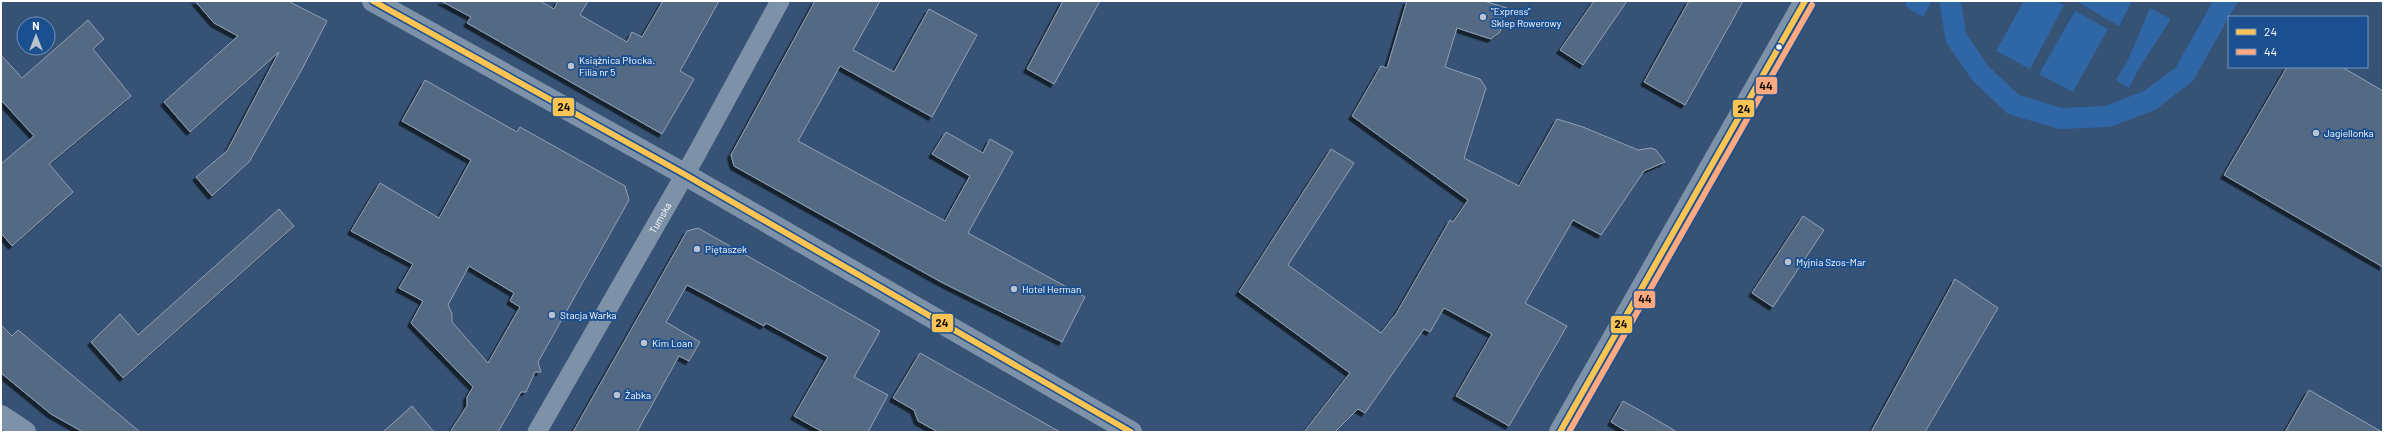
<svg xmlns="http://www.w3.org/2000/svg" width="2384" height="433" font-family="Barlow,sans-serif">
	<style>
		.green { fill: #2f66a5 }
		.building { fill: #526984; stroke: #92a2b6; fill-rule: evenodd; filter: url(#shadow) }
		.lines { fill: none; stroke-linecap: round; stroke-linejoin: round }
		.pedestrian { stroke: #7d92a8; stroke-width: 19 }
		.minor { stroke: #7d92a8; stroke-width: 22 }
		.tertiary { stroke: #7d92a8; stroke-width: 22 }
		.bus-1-casing { stroke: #1b4f8f; stroke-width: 9 }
		.bus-2-casing { stroke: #1b4f8f; stroke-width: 9 }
		.bus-1 { stroke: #fcc553; stroke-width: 6 }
		.bus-2 { stroke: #ffa980; stroke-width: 6 }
		.poi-dot { fill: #b9c2ce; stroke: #1b4f8f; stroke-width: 1.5 }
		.bus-dot { fill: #fff; stroke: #1b4f8f; stroke-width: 1.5 }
		.labels { text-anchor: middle; stroke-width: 4; stroke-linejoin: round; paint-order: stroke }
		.poi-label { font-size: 10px; fill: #fff; stroke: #1b4f8f; text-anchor: start }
		.street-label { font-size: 10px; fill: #fff; stroke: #1b4f8f }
		.line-badge { stroke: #1b4f8f; stroke-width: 1.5 }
		.pale-badge-label { font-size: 11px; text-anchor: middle; font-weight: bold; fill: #111 }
	</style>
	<defs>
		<filter id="shadow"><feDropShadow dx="-3.5" dy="3.5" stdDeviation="0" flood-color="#0009"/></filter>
	</defs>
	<rect width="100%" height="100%" fill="#365274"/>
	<g class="green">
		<path d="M1907,1H1932L1923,17L1905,6Z"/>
		<path d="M1939,1H1961L1966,33L1988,66L2019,95L2062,108L2105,106L2144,91L2176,67L2213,1H2238L2193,81L2155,110L2110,127L2059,129L2008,114L1972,80L1946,42Z"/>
		<path d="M2024,1H2056L2064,5L2030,69L1996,51Z"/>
		<path d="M2076,1H2132L2119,26Z"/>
		<path d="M2150,8L2171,19L2138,70L2129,88L2116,80L2127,62Z"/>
		<path d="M2075,11L2108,29L2073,92L2039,74Z"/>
	</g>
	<g class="building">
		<path d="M195,1H288L327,21L301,71L249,162L212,196L196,177L227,151L279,52L190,132L164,102L238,36L214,23Z"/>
		<path d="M441,1H540L554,9L558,1H588L580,15L627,42L632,32L642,37L663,1H719L680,71L694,79L662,134L467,23L471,17Z"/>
		<path d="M815,1H880L853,50L894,72L929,9L977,35L932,117L840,66L798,141L945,221L970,176L932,154L946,132L983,153L990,139L1013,152L968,233L1085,297L1062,342L941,282L734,166L731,155Z"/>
		<path d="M1063,1H1100L1054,84L1027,69Z"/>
		<path d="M1407,1H1484L1507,8L1500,32L1491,39L1457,28L1445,67L1480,79L1486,88L1464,158L1519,186L1557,119L1583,127L1638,150L1651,148L1656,150L1665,162L1644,171L1601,235L1573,220L1525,303L1567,326L1509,426L1456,396L1492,334L1444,308L1430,332L1424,329L1365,413L1358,409L1335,432H1304L1350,373L1239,292L1331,149L1354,163L1288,265L1381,333L1396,314L1450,220L1453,222L1468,200L1352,116L1381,66L1387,68Z"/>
		<path d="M1594,1H1627L1583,65L1560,50Z"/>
		<path d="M1689,1H1743L1685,105L1644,82Z"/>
		<path d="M88,20L104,39L93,49L131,96L49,164L73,192L12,246L1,233V164L34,136L1,100V55L22,78Z"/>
		<path d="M2287,67H2342L2383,91V267L2224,175Z"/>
		<path d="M425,80L517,132L520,127L625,186L629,200L538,362L541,372H535L526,392H521L498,432H450L467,406V397L473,387L411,323L423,301L399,288L413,264L351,231L380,183L439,218L471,160L402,121ZM469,266L514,293L510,301L520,307L488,363L452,322V314L448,305Z"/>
		<path d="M279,209L294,226L123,378L91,342L120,314L138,335Z"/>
		<path d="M1803,216L1824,230L1773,307L1752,293Z"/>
		<path d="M698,228L880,331L854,377L888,395L868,432H823L794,416L828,357L766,323L764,326L687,285L666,322L700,342L689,361L679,356L637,432H573L687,231Z"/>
		<path d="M1955,279L1998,308L1925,432H1871Z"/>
		<path d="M1,325L12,336L18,330L140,432H83L51,414L1,373Z"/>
		<path d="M920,353L1000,398L1060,432H938L918,421L914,410L893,398Z"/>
		<path d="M2309,390L2382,432H2285Z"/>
		<path d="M1623,401L1643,412L1677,432H1628L1621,428L1611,422Z"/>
		<path d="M412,406L434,432H383Z"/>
	</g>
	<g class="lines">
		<path class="pedestrian" id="s1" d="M537,432L696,155L780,1"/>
		<path class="minor" d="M1560,432L1805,1"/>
		<g class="tertiary">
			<path d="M373,1L684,174L1131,432"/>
			<path d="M1,416L25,432"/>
		</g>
		<defs>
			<g id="bus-1">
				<path d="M373,1L684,174L1131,432"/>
				<path d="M1560,432L1805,1"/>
			</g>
			<path id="bus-2" d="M1569,432L1812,5"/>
		</defs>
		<use href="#bus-1" class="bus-1-casing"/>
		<use href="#bus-2" class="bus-2-casing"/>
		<use href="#bus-1" class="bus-1"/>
		<use href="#bus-2" class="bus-2"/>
	</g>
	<g class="poi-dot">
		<circle cx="1483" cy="17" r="4"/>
		<circle cx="571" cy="66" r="4"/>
		<circle cx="2316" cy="133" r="4"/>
		<circle cx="697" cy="249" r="4"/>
		<circle cx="1788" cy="262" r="4"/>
		<circle cx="1014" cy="289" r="4"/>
		<circle cx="552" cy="315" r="4"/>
		<circle cx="644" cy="343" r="4"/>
		<circle cx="617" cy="395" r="4"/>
	</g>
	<circle class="bus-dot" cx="1779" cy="47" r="3.5"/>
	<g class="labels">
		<g class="poi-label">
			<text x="1491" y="15">"Express"<tspan x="1491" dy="12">Sklep Rowerowy</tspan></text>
			<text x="579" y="64">Książnica Płocka.<tspan x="579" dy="12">Filia nr 5</tspan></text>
			<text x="2324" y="137">Jagiellonka</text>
			<text x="705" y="253">Piętaszek</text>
			<text x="1796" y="266">Myjnia Szos-Mar</text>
			<text x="1022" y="293">Hotel Herman</text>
			<text x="560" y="319">Stacja Warka</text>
			<text x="652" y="347">Kim Loan</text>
			<text x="625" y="399">Żabka</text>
		</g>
		<g class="street-label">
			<text dy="4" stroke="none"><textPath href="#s1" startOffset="247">Tumska</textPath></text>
		</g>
	</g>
	<g class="line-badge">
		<rect x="1755" y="76" width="23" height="19" rx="4" fill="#ffa980"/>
		<rect x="552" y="97" width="23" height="20" rx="4" fill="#fcc553"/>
		<rect x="1732" y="99" width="23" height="19" rx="4" fill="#fcc553"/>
		<rect x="1633" y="290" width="23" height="19" rx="4" fill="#ffa980"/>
		<rect x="931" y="313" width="23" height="20" rx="4" fill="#fcc553"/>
		<rect x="1610" y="315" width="23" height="19" rx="4" fill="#fcc553"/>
	</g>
	<g class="pale-badge-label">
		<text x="1766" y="90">44</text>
		<text x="564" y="111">24</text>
		<text x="1744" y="113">24</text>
		<text x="1645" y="303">44</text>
		<text x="942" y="327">24</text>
		<text x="1621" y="328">24</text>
	</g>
	<rect width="2384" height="433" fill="none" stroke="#ffffff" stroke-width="4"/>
	<rect x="2228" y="16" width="140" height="52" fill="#1b4f8f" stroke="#7695bc"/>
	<rect x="2236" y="29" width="20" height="6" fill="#fcc553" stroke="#7695bc"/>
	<text x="2264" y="36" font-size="12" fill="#ffffff">24</text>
	<rect x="2236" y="49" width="20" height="6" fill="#ffa980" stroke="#7695bc"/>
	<text x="2264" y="56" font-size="12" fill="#ffffff">44</text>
	<g transform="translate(36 36)"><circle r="19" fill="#1b4f8f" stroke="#7695bc"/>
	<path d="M0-3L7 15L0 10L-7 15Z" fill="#b9c2ce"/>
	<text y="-6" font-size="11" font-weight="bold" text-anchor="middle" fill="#ffffff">N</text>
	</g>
</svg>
